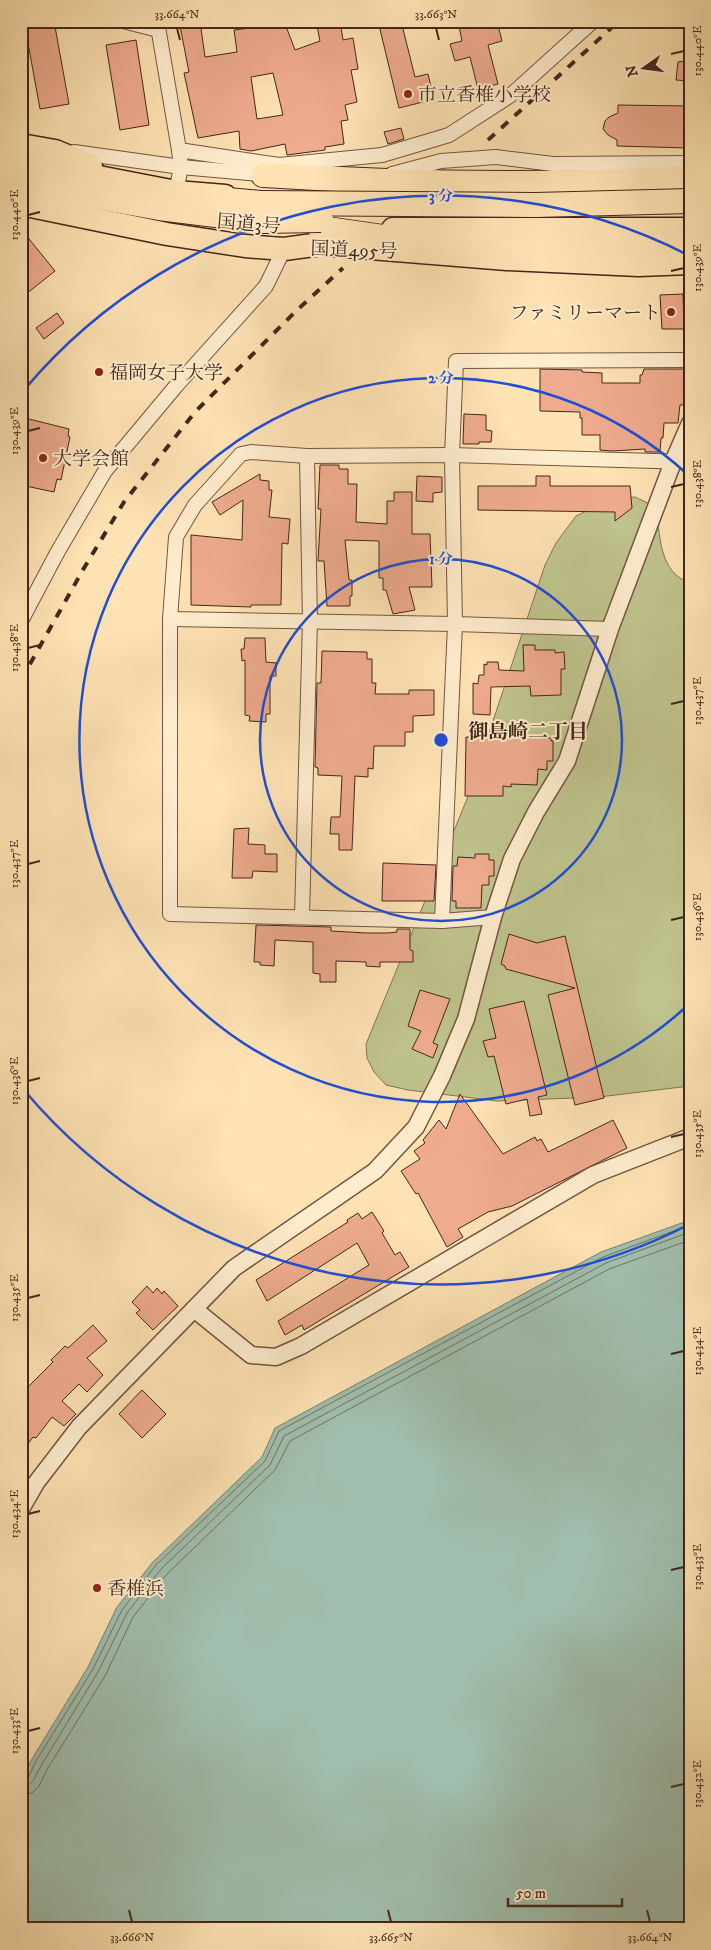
<svg xmlns="http://www.w3.org/2000/svg" width="711" height="1950" font-family="'IM FELL DW Pica','Noto Serif JP',serif">
	<style>
		.green { fill: #c0c48e; stroke: #827554 }
		.water { fill: #a0bead; stroke: #7b8172 }
		.lines { fill: none; stroke-linecap: round; stroke-linejoin: round }
		.shore { stroke: #727264; stroke-width: 1 }
		.building { fill: #efab8e; stroke: #44261a; fill-rule: evenodd }
		.minor-casing { stroke: #735540; stroke-width: 16 }
		.tertiary-casing { stroke: #735540; stroke-width: 19 }
		.trunk-casing { stroke: #44261a; stroke-width: 25 }
		.motorway-casing { stroke: #44261a; stroke-width: 26 }
		.minor { stroke: #ffedce; stroke-width: 14 }
		.tertiary { stroke: #ffedce; stroke-width: 16 }
		.trunk { stroke: #ffe3b4; stroke-width: 22 }
		.motorway { stroke: #ffe3b4; stroke-width: 24 }
		.rail { stroke: #44261a; stroke-width: 4; stroke-dasharray: 9 9; stroke-linecap: butt }
		.motorway-bridge-casing { stroke: #44261a; stroke-width: 26; stroke-linecap: butt }
		.motorway-bridge { stroke: #ffe3b4; stroke-width: 24 }
		.ticks { fill: none; stroke: #44261a; stroke-width: 2 }
		.ring { fill: none; stroke: #1d4ed8; stroke-width: 2.5 }
		.poi-dot { fill: #8f2418; stroke: #ffedce; stroke-width: 2 }
		.labels { text-anchor: middle; stroke-width: 4; stroke-linejoin: round; paint-order: stroke }
		.poi-label { font-size: 19px; fill: #44261a; stroke: #ffedce; text-anchor: start }
		.street-label { font-size: 19px; fill: #44261a; stroke: #ffedce }
		.neighbourhood-label { font-size: 20px; font-weight: bold; fill: #44261a; stroke: #ffedce }
		.centre { fill: #1d4ed8; stroke: #ffedce; stroke-width: 2.5 }
		.ring-label { font-size: 15px; text-anchor: middle; font-weight: bold; fill: #1d4ed8; stroke: #ffedce; stroke-width: 4; stroke-linejoin: round; paint-order: stroke }
		.neatline { fill: none; stroke: #44261a; stroke-width: 2 }
		.ticks-label { font-size: 12px; text-anchor: middle; fill: #44261a }
	</style>
	<rect width="100%" height="100%" fill="#ffe3b4"/>
	<filter id="stains"><feTurbulence type="fractalNoise" baseFrequency=".004" numOctaves="4"/><feColorMatrix values="0 0 0 0 .2 0 0 0 0 .09 0 0 0 0 .02 0 0 0 .5 -.17"/></filter>
	<radialGradient id="worn" r=".72"><stop offset=".6" stop-color="#630" stop-opacity="0"/><stop offset="1" stop-color="#630" stop-opacity=".3"/></radialGradient>
	<path class="green" d="M635,497C640,500 648,502 652,506C657,511 657,518 658,524C661,548 664,574 690,583V1086L599,1097L498,1101L408,1090L386,1085L374,1072L367,1058L366,1044L467,799L545,565L556,543L576,516L611,499Z"/>
	<path class="water" d="M690,1220V1929H21V1780L32,1759L88,1667L117,1607L153,1562L262,1457L275,1428L601,1252Z"/>
	<g class="lines">
		<g class="shore">
			<path d="M21,1781L28,1778L36,1761L93,1669L122,1610L156,1565L265,1461L279,1431L603,1257L690,1225"/>
			<path d="M21,1787L28,1786L33,1781L42,1764L98,1672L127,1613L161,1569L270,1465L284,1436L606,1263L690,1232"/>
			<path d="M21,1795L32,1793L39,1786L48,1768L105,1676L133,1617L167,1574L275,1470L290,1441L609,1269L690,1240"/>
		</g>
	</g>
	<g class="building">
		<path d="M24,21H54L69,104L40,109Z"/>
		<path d="M179,21H200L205,57L237,52L234,30L267,26L266,21H284L295,50L320,41L316,21H340L343,40L353,38L358,69L351,70L357,102L345,105L348,120L341,121L344,144L325,147V150L287,155L285,144L251,151L240,149L239,131L198,138L184,73L189,72ZM273,73L283,115L257,119L251,77Z"/>
		<path d="M378,21H401L415,77L428,74L432,91L421,93L423,102L399,108Z"/>
		<path d="M458,21H497L502,41L488,45L498,84L478,89L470,57L455,61L450,44L462,41Z"/>
		<path d="M136,40L149,125L120,130L106,45Z"/>
		<path d="M690,60V81L676,80L678,62Z"/>
		<path d="M618,105L689,106L688,148L617,146V140L608,135L603,129L605,121L609,117L618,113Z"/>
		<path d="M401,128L404,139L388,144L384,132Z"/>
		<path d="M21,229L55,271L21,298Z"/>
		<path d="M683,294L684,329H662L660,295Z"/>
		<path d="M57,313L64,323L44,339L36,328Z"/>
		<path d="M540,369L582,370V372L602,373V383H640V375H642L644,369H690V379H686L685,405H680L678,423H664L663,438H661L660,452H645V449L612,451L600,450V435H582V418H580V412L540,411Z"/>
		<path d="M464,414L486,415V430L492,431L491,442H479V444H463Z"/>
		<path d="M21,417L69,429L68,436L70,437L61,480L57,479L54,492L21,485Z"/>
		<path d="M320,465H339V469H348V484H357L356,522L387,524V501H394V492H412V534H430L432,587H409L415,610L393,614L386,590H383V578H379V541L345,540L349,580H352V596H350V606H327L324,561H318L321,509H318Z"/>
		<path d="M260,474V480L269,481V490H272L269,517L290,519L288,544L282,543L281,605H251V607L191,605V535L242,540L243,500L220,515L212,502Z"/>
		<path d="M417,476L442,477V492L433,493V502L416,501Z"/>
		<path d="M536,476H550V486H630L632,508L615,521V512L478,510V486H536Z"/>
		<path d="M245,638H265L266,662L276,663V676H270V714H266V722L249,721L250,716L245,715V660L242,661L241,649H244Z"/>
		<path d="M523,645H535V650H555V653L564,652L565,669H561V695L531,696L530,686L491,687L490,715L473,714V683L478,684L479,675H484V664L487,665V662H498L499,670L524,671Z"/>
		<path d="M322,651L367,652V659H372V683H376L375,694H409V690H434V715L413,716V732H405V746H374L373,769L368,768V777L355,776L352,850H339V834H330L331,817H340L342,776L318,775V768L315,767L317,683H321Z"/>
		<path d="M466,737L551,738V741H553V761H547V770L538,769L537,785L511,784V787L503,786V796H465Z"/>
		<path d="M249,828L248,844L265,845V854H277V872L253,871L252,878H232L234,829Z"/>
		<path d="M475,854H489V860H494V876H489V885H482L481,908H456V901H452L453,866H457L458,857L475,858Z"/>
		<path d="M383,863L436,865L434,901H382Z"/>
		<path d="M256,925L331,927V931L367,933H388L397,932V929H410V950L413,951V962H380V967L366,966V962L336,961V982H320V974L313,973V942L275,940L274,966L260,965V962H254Z"/>
		<path d="M509,934L537,943L565,936L604,1098L575,1105L548,995L575,988L506,969L505,966L501,964Z"/>
		<path d="M420,990L450,999L433,1043L438,1045L433,1058L412,1049L421,1031L408,1026Z"/>
		<path d="M524,1001L547,1095L538,1097L542,1114L530,1116L527,1099L506,1104L494,1056L488,1057L483,1041L496,1038L489,1009Z"/>
		<path d="M460,1094L503,1154L535,1137L537,1141L541,1139L548,1152L613,1120L627,1148L512,1206L488,1212L458,1229L463,1237L447,1247L418,1193L416,1194L401,1171L420,1159L414,1151L425,1143L423,1140L439,1120L446,1129Z"/>
		<path d="M372,1212L384,1231L382,1233L395,1255L400,1252L409,1267L304,1330L302,1325L285,1335L278,1321L369,1265L357,1243L267,1301L256,1280L348,1222L347,1220L358,1213L362,1219Z"/>
		<path d="M147,1286L153,1293L157,1288L162,1294L164,1291L178,1306L153,1330L136,1313L140,1310L132,1302Z"/>
		<path d="M93,1325L107,1341L87,1358L103,1375L87,1392L79,1384L62,1401L76,1414L64,1426L52,1417L36,1438L33,1437L21,1453V1403L27,1395L24,1391L53,1362L51,1360L65,1346L68,1348Z"/>
		<path d="M142,1390L166,1414L142,1438L119,1414Z"/>
	</g>
	<g class="lines">
		<defs>
			<g id="minor">
				<path d="M123,21L158,30"/>
				<path d="M157,21L179,150L181,167L176,192"/>
				<path d="M179,150L279,165L382,155L449,135L511,95L593,21"/>
				<path d="M74,152L181,167L269,175"/>
				<path d="M392,174L441,161L496,157L553,164L690,163"/>
				<path d="M170,619L455,624L610,629"/>
				<path d="M21,621L57,553L105,471L176,386L266,286L284,249"/>
				<path d="M302,916L310,621L307,456"/>
				<path d="M493,917L442,921L170,914V619L176,537L195,505L241,454L251,452L307,456L452,455L690,462"/>
				<path d="M442,921L455,624L452,455L456,361L690,360"/>
			</g>
			<g id="tertiary">
				<path d="M194,1309L251,1355L276,1357L301,1346L593,1175L690,1137"/>
				<path d="M21,1509L36,1483L79,1427L234,1268L375,1171L416,1127L442,1076L466,1019L493,917L512,859L536,812L567,761L610,629L673,462L690,423"/>
			</g>
			<g id="trunk">
				<path d="M21,145L55,151L91,166"/>
				<path d="M21,162L176,192L225,196"/>
				<path d="M21,204L167,234L245,246L284,249L321,244L507,259L639,265L690,263"/>
				<path d="M393,229H690"/>
			</g>
			<g id="motorway">
				<path d="M263,175C404,184 548,186 690,178"/>
				<path d="M21,183L159,208L263,221"/>
				<path d="M205,198L261,203"/>
				<path d="M320,228L404,240L541,248L629,252L690,248"/>
			</g>
		</defs>
		<use href="#minor" class="minor-casing"/>
		<use href="#tertiary" class="tertiary-casing"/>
		<use href="#trunk" class="trunk-casing"/>
		<use href="#motorway" class="motorway-casing"/>
		<use href="#minor" class="minor"/>
		<use href="#tertiary" class="tertiary"/>
		<use href="#trunk" class="trunk"/>
		<use href="#motorway" class="motorway"/>
		<g class="rail">
			<path d="M488,140L619,21"/>
			<path d="M21,680L84,568L124,502L195,412L296,311L343,268"/>
		</g>
		<defs>
			<g id="motorway-bridge">
				<path d="M261,203L535,205L690,201"/>
				<path d="M263,221L321,220"/>
			</g>
		</defs>
		<use href="#motorway-bridge" class="motorway-bridge-casing"/>
		<use href="#motorway-bridge" class="motorway-bridge"/>
	</g>
	<path class="ticks" d="M177,28L180,40M436,28L439,40M671,54L684,51M28,215L40,212M671,271L684,268M28,431L40,428M671,487L684,484M28,648L40,645M671,704L684,701M28,864L40,861M671,920L684,917M28,1081L40,1078M671,1137L684,1134M28,1298L40,1295M671,1354L684,1351M28,1514L40,1511M671,1570L684,1567M28,1731L40,1728M671,1787L684,1784M129,1910L132,1922M388,1910L391,1922M647,1910L650,1922"/>
	<g class="ring">
		<circle cx="441" cy="740" r="181"/>
		<path d="M688 1005A362 362 0 1 1 688 475"/>
		<path d="M688 1225A544 544 0 0 1 24 1090M24 390A544 544 0 0 1 688 255"/>
	</g>
	<g class="poi-dot">
		<circle cx="408" cy="94" r="5"/>
		<circle cx="671" cy="312" r="5"/>
		<circle cx="99" cy="372" r="5"/>
		<circle cx="43" cy="458" r="5"/>
		<circle cx="97" cy="1588" r="5"/>
	</g>
	<g class="labels">
		<g class="poi-label">
			<text x="418" y="101">市立香椎小学校</text>
			<text x="661" y="319" text-anchor="end">ファミリーマート</text>
			<text x="109" y="379">福岡女子大学</text>
			<text x="53" y="465">大学会館</text>
			<text x="107" y="1595">香椎浜</text>
		</g>
		<g class="street-label">
			<text transform="translate(249 223) rotate(5)" y="7">国道3号</text>
			<text transform="translate(354 249) rotate(2)" y="7">国道495号</text>
		</g>
		<g class="neighbourhood-label">
			<text x="528" y="738">御島崎二丁目</text>
		</g>
	</g>
	<circle cx="441" cy="740" r="8" class="centre"/>
	<g class="ring-label">
		<text x="441" y="201">3 分</text>
		<text x="441" y="383">2 分</text>
		<text x="441" y="564">1 分</text>
	</g>
	<rect width="711" height="1950" fill="none" stroke="#ffe3b4" stroke-width="55"/>
	<g transform="translate(644 68) rotate(256)" stroke="#ffedce" stroke-width="4" paint-order="stroke">
	<path d="M0-4L9 19L0 12L-9 19Z" fill="#44261a"/>
	<text y="-8" font-size="14" font-weight="bold" text-anchor="middle" fill="#44261a">N</text>
	</g>
	<path d="M508 1898v8h114v-8" fill="none" stroke="#44261a" stroke-width="2.5"/>
	<text x="516" y="1898" font-size="15" fill="#44261a" stroke="#ffedce" stroke-width="4" paint-order="stroke">50 m</text>
	<rect x="28" y="28" width="656" height="1894" class="neatline"/>
	<g class="ticks-label">
		<text x="177" y="18">33.664°N</text>
		<text x="436" y="18">33.663°N</text>
		<text transform="translate(697 51) rotate(-90)" y="4">130.440°E</text>
		<text transform="translate(14 215) rotate(-90)" y="4">130.440°E</text>
		<text transform="translate(697 268) rotate(-90)" y="4">130.439°E</text>
		<text transform="translate(14 431) rotate(-90)" y="4">130.439°E</text>
		<text transform="translate(697 484) rotate(-90)" y="4">130.438°E</text>
		<text transform="translate(14 648) rotate(-90)" y="4">130.438°E</text>
		<text transform="translate(697 701) rotate(-90)" y="4">130.437°E</text>
		<text transform="translate(14 864) rotate(-90)" y="4">130.437°E</text>
		<text transform="translate(697 917) rotate(-90)" y="4">130.436°E</text>
		<text transform="translate(14 1081) rotate(-90)" y="4">130.436°E</text>
		<text transform="translate(697 1134) rotate(-90)" y="4">130.435°E</text>
		<text transform="translate(14 1298) rotate(-90)" y="4">130.435°E</text>
		<text transform="translate(697 1351) rotate(-90)" y="4">130.434°E</text>
		<text transform="translate(14 1514) rotate(-90)" y="4">130.434°E</text>
		<text transform="translate(697 1567) rotate(-90)" y="4">130.433°E</text>
		<text transform="translate(14 1731) rotate(-90)" y="4">130.433°E</text>
		<text transform="translate(697 1784) rotate(-90)" y="4">130.432°E</text>
		<text x="132" y="1941">33.666°N</text>
		<text x="391" y="1941">33.665°N</text>
		<text x="650" y="1941">33.664°N</text>
	</g>
	<rect width="100%" height="100%" filter="url(#stains)"/>
	<rect width="100%" height="100%" fill="url(#worn)"/>
</svg>
